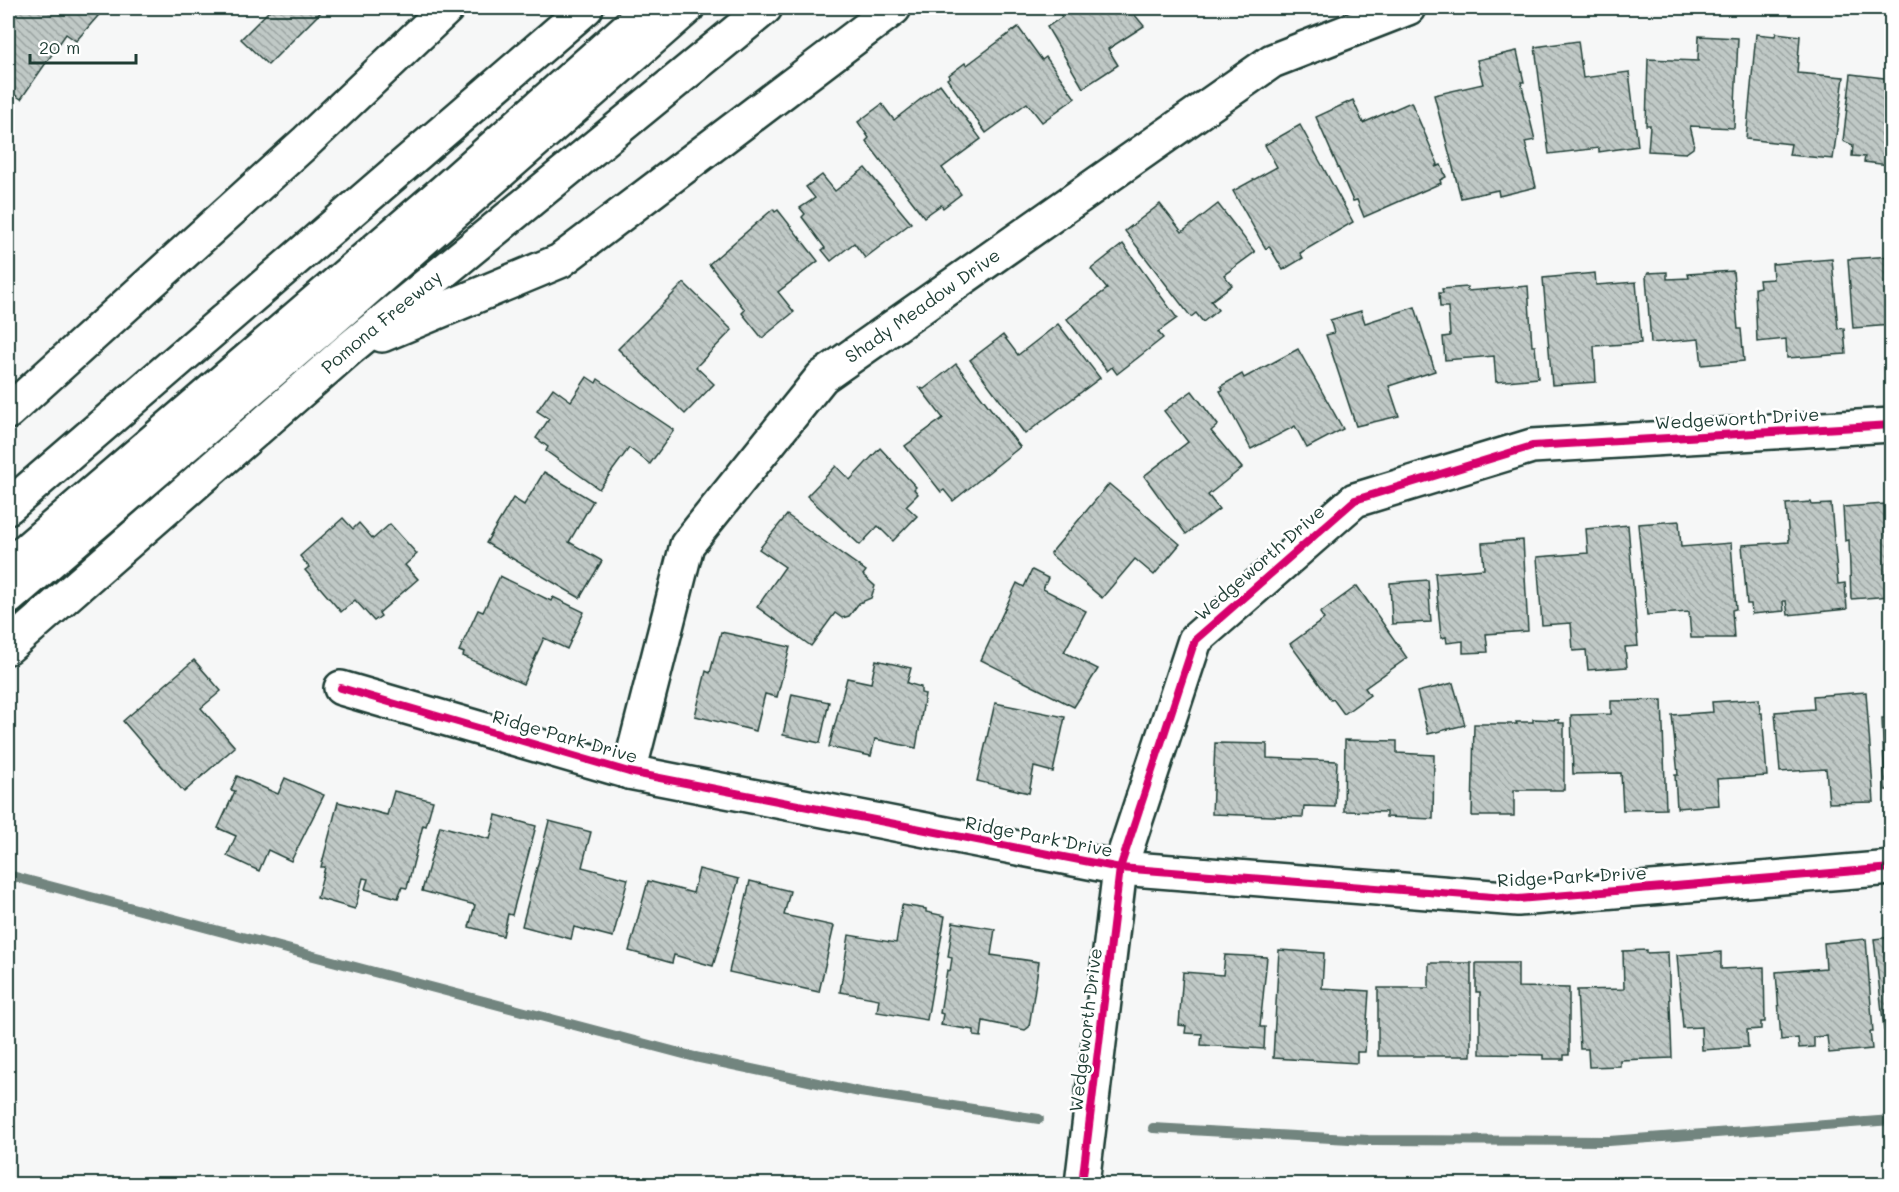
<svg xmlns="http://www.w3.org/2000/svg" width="1899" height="1192" font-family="Mali,sans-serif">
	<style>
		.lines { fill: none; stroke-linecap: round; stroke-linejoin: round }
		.stream { stroke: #72857f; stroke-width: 10 }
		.building { fill: url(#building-back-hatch); stroke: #1f3d34; stroke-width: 1.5 }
		.minor-casing { stroke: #1f3d34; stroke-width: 38 }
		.highway-casing { stroke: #1f3d34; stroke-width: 38 }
		.minor { stroke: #fff; stroke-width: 33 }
		.highway { stroke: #fff; stroke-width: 33 }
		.cycleway-casing { stroke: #fff; stroke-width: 11 }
		.cycleway { stroke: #d6006c; stroke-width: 8 }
		.labels { text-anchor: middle; stroke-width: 5; stroke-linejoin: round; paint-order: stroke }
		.street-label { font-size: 18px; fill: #1f3d34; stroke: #fff }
	</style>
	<defs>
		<pattern id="building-back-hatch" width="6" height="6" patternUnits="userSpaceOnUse" patternTransform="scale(1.5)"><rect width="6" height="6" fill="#c0c9c6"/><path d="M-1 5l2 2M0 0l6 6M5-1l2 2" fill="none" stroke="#9ba4a2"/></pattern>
	</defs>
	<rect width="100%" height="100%" fill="#f6f7f7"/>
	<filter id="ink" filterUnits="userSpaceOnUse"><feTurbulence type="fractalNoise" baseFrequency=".0167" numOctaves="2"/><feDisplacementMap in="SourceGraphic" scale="12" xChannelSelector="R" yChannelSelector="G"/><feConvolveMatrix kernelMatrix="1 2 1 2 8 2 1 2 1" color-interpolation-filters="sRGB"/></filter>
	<g filter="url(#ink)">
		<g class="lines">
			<g class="stream">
				<path d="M8,875L695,1057L860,1092L1039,1119"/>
				<path d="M1153,1128L1368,1140L1609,1141L1892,1120"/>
			</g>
		</g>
		<g class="building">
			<path d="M8,8H105L76,41L66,34L21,99L8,90Z"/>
			<path d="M272,8H325L268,65L241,39Z"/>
			<path d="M1056,8H1129L1144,26L1108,49L1118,65L1083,88L1047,27L1062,17Z"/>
			<path d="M1018,27L1042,60L1046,57L1075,98L1042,122L1027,103L986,133L947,79L950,77L949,75L965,63L967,65Z"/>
			<path d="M1776,33L1800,36L1797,73L1844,77L1833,159L1789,155L1791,144L1746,139L1756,34L1775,36Z"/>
			<path d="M1699,36L1738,38L1734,128L1690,126L1694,142L1693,148L1686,153L1648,151L1650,125H1646L1648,59L1698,61Z"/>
			<path d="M1578,41L1583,78L1629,72L1638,146L1599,152V148L1549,154L1535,47Z"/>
			<path d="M1517,51L1524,82H1521L1535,140L1525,142L1536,187L1499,196L1498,190L1461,198L1434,95L1483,84L1477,60Z"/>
			<path d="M1851,74L1892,79L1889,165L1864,162L1865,157L1852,156L1853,145L1843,141Z"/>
			<path d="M940,84L981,139L942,168L961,194L943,208L941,205L924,217L866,141L869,138L858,122L882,104L894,120Z"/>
			<path d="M1353,100L1363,123L1411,102L1438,164L1435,167L1441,165L1446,177L1440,180L1441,183L1364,217L1357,200L1353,201L1316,117Z"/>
			<path d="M1300,125L1353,222L1300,253L1303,258L1283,270L1269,246L1266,249L1233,191L1277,167L1265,145Z"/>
			<path d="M865,168L911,223L865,258L854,243L831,261L822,250L825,248L802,217L805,214L800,208L815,198L806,187L822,175L835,191Z"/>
			<path d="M1160,204L1182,232L1218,204L1255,252L1224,275L1232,285L1211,301L1218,310L1203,322L1196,313L1191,317L1125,231Z"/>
			<path d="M773,209L775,212L778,210L818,261L778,292L794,312L762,338L742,313L745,310L709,264Z"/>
			<path d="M1123,244L1177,318L1158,332L1163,338L1117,374L1112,367L1107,371L1067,319L1107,289L1091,269Z"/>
			<path d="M1892,256V325L1853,328L1848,259Z"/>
			<path d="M1832,259L1838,329L1844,328L1846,354L1787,358L1786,339L1757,342L1755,288L1760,287L1759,280L1773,279L1772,264Z"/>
			<path d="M1733,271L1738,329H1741L1744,361L1702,365L1699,339L1651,343L1646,277L1648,273L1667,272V279L1689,278L1688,274Z"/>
			<path d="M1595,273L1596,285L1636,282L1641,343L1594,346L1596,382L1552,385L1543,278Z"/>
			<path d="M684,283L732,330L696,367L714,384L685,414L618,349Z"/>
			<path d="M1528,286L1532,346H1535L1538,378L1496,382L1494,356L1445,360L1443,337L1450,336L1448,307H1440L1439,293H1443L1442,289L1467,287V291Z"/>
			<path d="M1415,307L1435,371L1389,386L1399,416L1356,426L1326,335L1334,333L1330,320L1361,311L1365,323Z"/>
			<path d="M1058,324L1100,378L1025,434L970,360L1003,335L1018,355Z"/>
			<path d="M1298,349L1343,429L1307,448L1295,426L1251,449L1220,391L1223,390L1221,386L1242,374L1244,378Z"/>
			<path d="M956,364L1020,447L953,501L944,490L941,492L905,446L943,418L920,388L924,389Z"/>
			<path d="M587,377L596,383L598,379L674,430L650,464L629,448L599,489L546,451L548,447L536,438L549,419L537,411L553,388L571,401Z"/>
			<path d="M1192,391L1218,425L1211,431L1242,468L1208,495L1219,509L1186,534L1144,476L1188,442L1164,411Z"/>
			<path d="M880,448L916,487L914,489L918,494L906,506L917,516L893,541L878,526L860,545L807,496L836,466L850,480Z"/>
			<path d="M544,472L593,501L569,542L602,561L580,598L486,543L513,498L524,505Z"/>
			<path d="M1109,484L1180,544L1154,575L1135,559L1102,598L1050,554Z"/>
			<path d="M1811,502L1812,505L1831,504L1838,584L1845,583L1847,609L1788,615L1786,601H1783L1784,611L1752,614L1751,604H1747L1742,545L1789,542L1786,504Z"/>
			<path d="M1885,504L1887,529H1892V596L1851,599L1849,540L1845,541L1843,507Z"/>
			<path d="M787,515L866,571L863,575L875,586L871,598L859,603L849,616L842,618L835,613L811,646L757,607L785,567L759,549Z"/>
			<path d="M343,518L353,529L359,523L373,539L390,524L417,554L405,565L418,579L379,613L381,616L374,621L355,600L341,612L305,570L309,567L300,556Z"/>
			<path d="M1679,521L1681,547L1731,543L1736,609L1732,610L1734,638H1691L1689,612L1647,615L1638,524Z"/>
			<path d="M1628,525L1638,646L1625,647L1627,667L1588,670L1586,650L1573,651L1571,623L1542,625L1537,557L1588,553L1586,529Z"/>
			<path d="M1523,540L1528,631L1486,634L1488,652L1463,653V641L1447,643L1446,637L1441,638L1435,573L1484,569L1482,543Z"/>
			<path d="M1032,570L1048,578L1043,589L1086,611L1064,652L1098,669L1074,707L981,660L1017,583L1024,587Z"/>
			<path d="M500,576L551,601L553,597L584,612L567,649L544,638L523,684L463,656L464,653L459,651L478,610L483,612Z"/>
			<path d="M1428,580L1431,622L1392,624L1390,583Z"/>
			<path d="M1357,586L1407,658L1365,688L1370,695L1344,714L1333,699L1331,700L1290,644L1324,619L1320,613Z"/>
			<path d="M721,632L790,647L777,697L765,694L756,731L695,716L706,671L710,673Z"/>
			<path d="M194,660L221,691L201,708L235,747L184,792L123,721Z"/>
			<path d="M876,660L911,668L907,683L921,687V693L925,694L916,748L875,739L871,756L829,747L847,678L871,683Z"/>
			<path d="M1453,683L1465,725L1428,734L1417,692Z"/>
			<path d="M1866,692L1874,802L1829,803L1826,769L1780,772L1775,712L1814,709L1813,696Z"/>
			<path d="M792,694L829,702L820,743L783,735Z"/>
			<path d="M1759,699L1760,713H1762L1767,776L1717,779L1719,805L1677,808L1675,775H1678L1672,715L1713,712L1712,702Z"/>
			<path d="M1662,700L1666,809L1623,810L1621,773L1573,774L1571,715L1611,714V701Z"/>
			<path d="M995,703L1065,717L1053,772L1034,767L1029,793L977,781Z"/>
			<path d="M1882,718H1892V790H1885Z"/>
			<path d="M1533,719L1559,720V723H1564V790H1514V816H1472L1474,724H1517L1516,722H1533Z"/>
			<path d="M1345,740L1397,741V753L1434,755L1433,819L1386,817V812L1344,811Z"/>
			<path d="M1215,743L1267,744V758L1337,761L1335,807L1304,806L1303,817L1212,814Z"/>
			<path d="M237,776L278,794L285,778L324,795L291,861L268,850L259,871L227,856L236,836L218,828L235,791L231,790Z"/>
			<path d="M394,791L433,801L426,826L423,825L407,888L402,887L398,898L365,889L368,879L363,878L355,909L317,898L325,867H321L338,802L387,815Z"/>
			<path d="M496,815L536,826L512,915L508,914L503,936L469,927L475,905L422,891L440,826L490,839Z"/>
			<path d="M549,821L591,832L582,867L628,879L613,937L574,927L571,939L522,926Z"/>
			<path d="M699,869L739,879L713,966L674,955L672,963L629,951L648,881L693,893Z"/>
			<path d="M750,881L790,891L784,915L834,926L819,992L729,972Z"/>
			<path d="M902,905L926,909V912L945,916L927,1020L877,1012L879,999L840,992L849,935L896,943Z"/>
			<path d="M953,922L995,929L991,955L1039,962L1029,1027L1025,1030L983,1021L981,1037L974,1036V1030L941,1025L943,1014L940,1013L947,970L950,971L952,958L948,957Z"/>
			<path d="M1892,937V1042H1891L1890,1030H1884L1874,939Z"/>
			<path d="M1866,939L1873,1032H1870L1872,1049L1829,1053L1827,1036L1814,1037V1047L1799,1048L1798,1038L1781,1040L1776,972L1826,968L1824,943Z"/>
			<path d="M1279,950L1324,953L1322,988L1369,991L1365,1052H1357V1063L1273,1058Z"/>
			<path d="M1647,950V953L1668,952L1672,1058L1620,1060V1066L1589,1067L1588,1049H1580L1577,990L1624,989L1623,951Z"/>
			<path d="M1721,952V969L1764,967L1765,1022H1761V1029L1747,1030L1748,1047L1702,1050L1701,1027L1683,1028L1677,955Z"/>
			<path d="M1225,955L1267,957L1260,1027H1265L1264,1049L1201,1045L1202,1034L1185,1033L1186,1026L1179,1025L1183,972L1223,975Z"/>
			<path d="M1429,963H1471V1056H1378V988H1429Z"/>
			<path d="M1476,963H1518V987L1569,988V1055H1564V1059H1543V1055L1480,1054V992H1476Z"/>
		</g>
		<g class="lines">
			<defs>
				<g id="minor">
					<path d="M341,688L629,772L1120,868L1518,899L1892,868"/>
					<path id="s1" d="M629,772L687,545L822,377L1272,61L1408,8"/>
					<path d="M1082,1184L1120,868L1195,640L1355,500L1532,446L1892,425"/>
				</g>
				<g id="highway">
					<path d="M382,335L560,261L894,8"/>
					<path d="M8,412L307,141L447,8"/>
					<path d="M8,507L586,8"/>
					<path d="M8,566L444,191L650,8"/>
					<path d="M8,598L343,310L687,8"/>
					<path id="s2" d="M8,647L350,348L765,8"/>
				</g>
			</defs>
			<use href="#minor" class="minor-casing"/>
			<use href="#highway" class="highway-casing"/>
			<use href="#minor" class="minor"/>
			<use href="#highway" class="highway"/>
			<defs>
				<g id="cycleway">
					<path d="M341,688L629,772L1120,868L1518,899L1892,868"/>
					<path d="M1082,1184L1120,868L1195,640L1355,500L1532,446L1892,425"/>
				</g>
			</defs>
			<use href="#cycleway" class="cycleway-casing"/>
			<use href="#cycleway" class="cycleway"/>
		</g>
	</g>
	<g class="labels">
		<g class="street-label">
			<text dy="6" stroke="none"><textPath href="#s1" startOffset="573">Shady Meadow Drive</textPath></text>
			<text dy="6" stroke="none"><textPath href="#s2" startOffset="495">Pomona Freeway</textPath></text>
			<text transform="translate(1737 419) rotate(-3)" y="6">Wedgeworth Drive</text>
			<text transform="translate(1260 563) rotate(-41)" y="6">Wedgeworth Drive</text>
			<text transform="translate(565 737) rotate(16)" y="6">Ridge Park Drive</text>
			<text transform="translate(1039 837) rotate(11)" y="6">Ridge Park Drive</text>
			<text transform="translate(1572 877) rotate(-3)" y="6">Ridge Park Drive</text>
			<text transform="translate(1086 1030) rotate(-83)" y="6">Wedgeworth Drive</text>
		</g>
	</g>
	<rect width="1899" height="1192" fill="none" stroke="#fff" stroke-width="30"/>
	<rect x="15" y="15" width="1869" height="1162" fill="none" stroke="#1f3d34" stroke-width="2" filter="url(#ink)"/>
	<path d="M30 54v9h106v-9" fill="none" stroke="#1f3d34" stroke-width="3"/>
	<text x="39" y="54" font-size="18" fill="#1f3d34" stroke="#ffffff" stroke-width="4.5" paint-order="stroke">20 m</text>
</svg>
